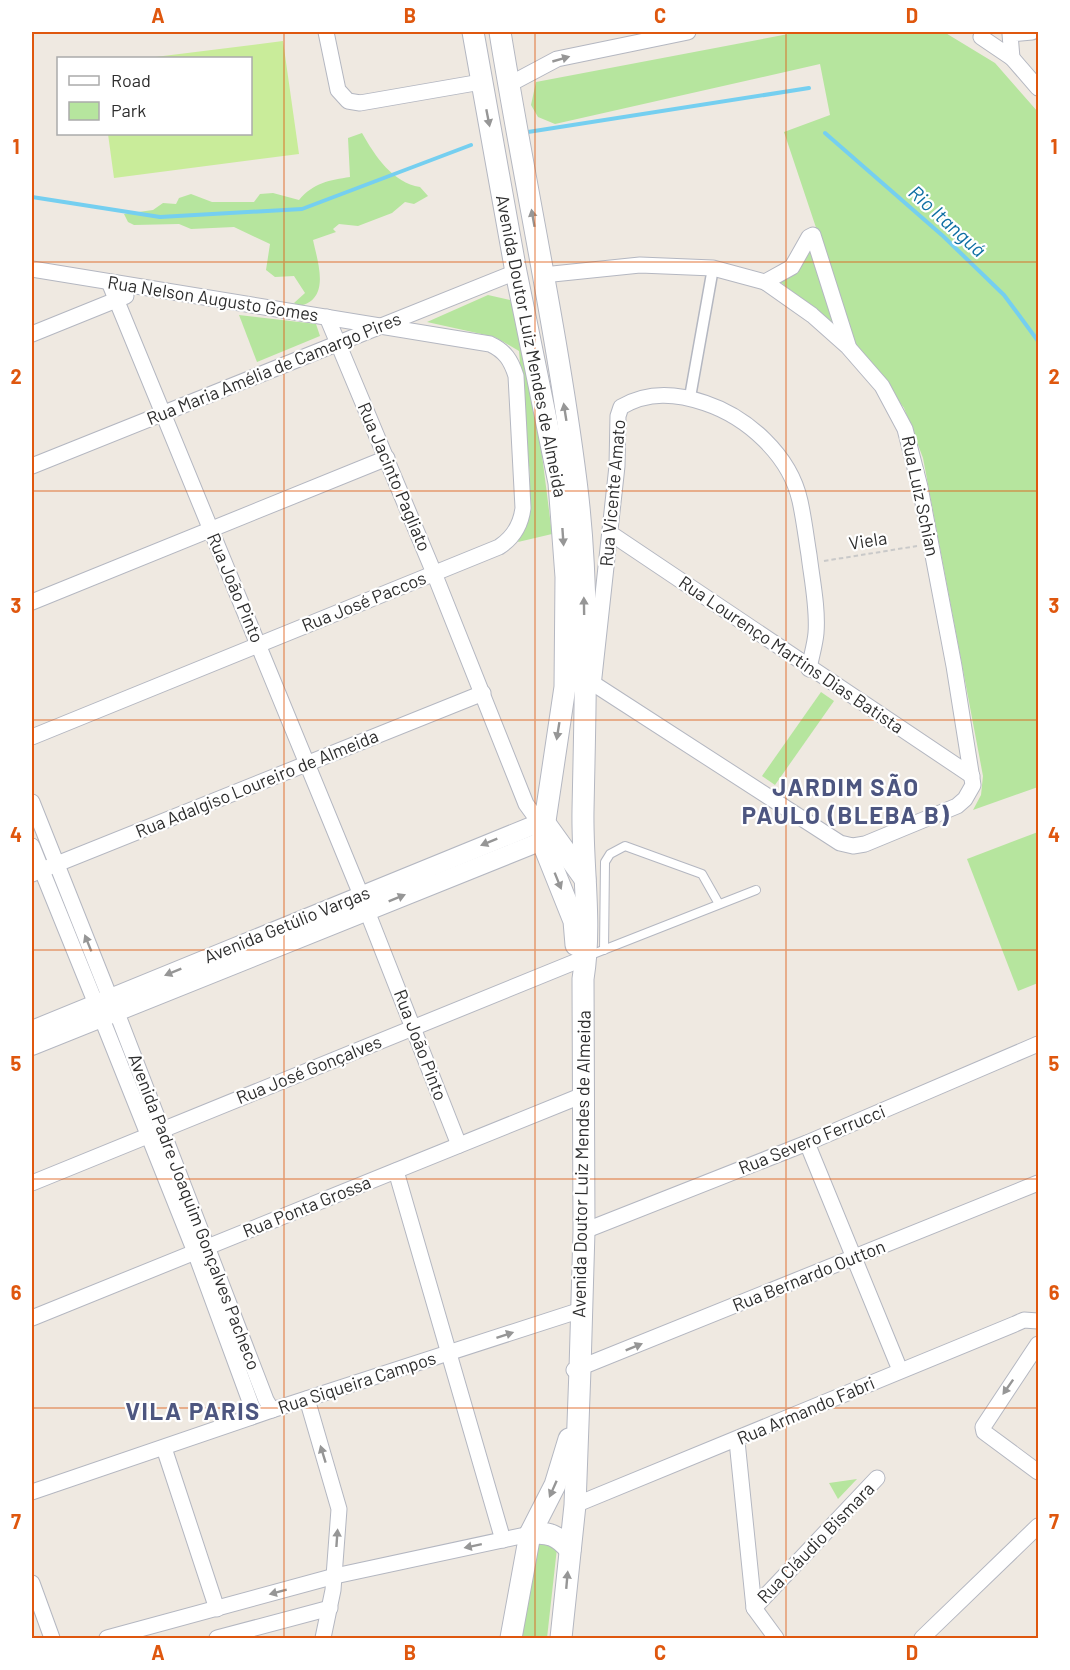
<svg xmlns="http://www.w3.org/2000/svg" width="1070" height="1670" font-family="Barlow,sans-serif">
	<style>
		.green { fill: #b6e59e }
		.pitch { fill: #c9ec9a }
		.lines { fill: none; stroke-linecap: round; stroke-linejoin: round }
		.stream { stroke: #75cff0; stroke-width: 4 }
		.service-casing { stroke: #b4b7c1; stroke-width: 10 }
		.pedestrian-casing { stroke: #b4b7c1; stroke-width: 13 }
		.minor-casing { stroke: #b4b7c1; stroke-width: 17 }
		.tertiary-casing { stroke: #b4b7c1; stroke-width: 20 }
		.secondary-casing { stroke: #b4b7c1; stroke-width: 23 }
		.path { stroke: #c9c9c9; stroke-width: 2; stroke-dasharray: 4.5 3; stroke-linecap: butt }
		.service { stroke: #fff; stroke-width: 8 }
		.pedestrian { stroke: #fff; stroke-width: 10 }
		.minor { stroke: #fff; stroke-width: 15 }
		.tertiary { stroke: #fff; stroke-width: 18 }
		.secondary { stroke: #fff; stroke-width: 21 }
		.oneway { fill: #969696 }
		.grid { fill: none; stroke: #df570e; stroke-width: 1.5; stroke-opacity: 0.55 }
		.labels { text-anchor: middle; stroke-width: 4.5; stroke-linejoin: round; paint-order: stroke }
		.street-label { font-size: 18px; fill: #2e2e2e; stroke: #fff }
		.water-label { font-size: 20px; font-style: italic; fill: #0d6fa3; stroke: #fff }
		.district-label { font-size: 24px; font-weight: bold; letter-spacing: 1.5px; fill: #4d5680; stroke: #fff }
		.neatline { fill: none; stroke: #df570e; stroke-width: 2 }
		.grid-label { font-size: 20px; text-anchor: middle; font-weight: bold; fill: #df570e }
	</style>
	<rect width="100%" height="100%" fill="#efe9e1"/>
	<g class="green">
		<path d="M799,32H944L995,63L1038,112V787L973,810L981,795L983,776L923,458L904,408L855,344L784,132L830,115L820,64L555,124L538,117L531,105L536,82Z"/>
		<path d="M362,133C375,156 393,183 420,187L428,196L414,204L405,202L392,213L358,226L339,224L333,229L336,232L313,240C318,263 331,300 299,306L294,303L305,293L294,276L275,277L266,270L270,244L234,227L191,229L179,224L134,225L128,222L124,214L153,210L163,203L176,204L179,198L191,194L212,202H254L260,194L273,193L299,200C313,183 330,180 350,177L348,138Z"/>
		<path d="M814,247L838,330L778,280L794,272Z"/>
		<path d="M488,295L510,300L529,352L552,534L518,542L528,515L530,477L519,351L495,337L427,322Z"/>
		<path d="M239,315L316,324L320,336L257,362Z"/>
		<path d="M821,692L834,701L775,785L762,776Z"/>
		<path d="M1038,832V983L1018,991L967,859Z"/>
		<path d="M857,1479L838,1499L829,1483Z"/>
		<path d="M537,1537L557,1548L547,1638H520Z"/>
	</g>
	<path class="pitch" d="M283,41L299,154L114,178L108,134H250V58H147Z"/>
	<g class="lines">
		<g class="stream">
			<path d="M528,132L809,88"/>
			<path d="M825,133L943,236L1004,295L1038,341"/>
			<path d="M32,197L160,217L302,209L471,145"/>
		</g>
		<defs>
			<g id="service">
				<path d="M604,950L605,862L610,854L625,846L702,874L719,904"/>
				<path d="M588,956L756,890"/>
			</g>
			<path id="pedestrian" d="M690,397L713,268"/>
			<g id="minor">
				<path d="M326,32L338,90L348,101L360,103L481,82"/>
				<path d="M981,37L1012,58L1010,34L1032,32"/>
				<path d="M1012,58L1038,88"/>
				<path d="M508,85L557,59L688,32"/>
				<path d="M32,269C184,294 337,318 490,344C505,351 511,360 516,376L523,508C521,524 513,538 499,547L32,737"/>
				<path d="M543,275L640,265L713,268L765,282L812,315L848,347L882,386L905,429L920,487L954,666L973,785L965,799L957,806L865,844L853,846L840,843L594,684"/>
				<path d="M109,282L361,895"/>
				<path d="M765,282L792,267L809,237L813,235L848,345"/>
				<path d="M327,317L434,573L526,804L534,815L544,821"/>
				<path d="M32,334L126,296"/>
				<path d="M32,466L516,272"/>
				<path d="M610,533L972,776"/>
				<path d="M32,602L387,458"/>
				<path d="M593,686L617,466L618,416L621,407C648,391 676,393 705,403C747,417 790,455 800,501C804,519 806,537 809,555C812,580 818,608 816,633C815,645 811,657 809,669"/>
				<path d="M32,802L110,998"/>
				<path d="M32,846L96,1004"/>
				<path d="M32,874L483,693"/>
				<path d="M367,911L459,1145"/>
				<path d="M117,1013L266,1400L272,1410"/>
				<path d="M102,1019L195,1252L252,1407L251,1417"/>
				<path d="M807,1143L900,1370"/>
				<path d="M396,1171L503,1540"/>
				<path d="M32,1183L587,957"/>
				<path d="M584,1231L807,1143L1038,1044"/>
				<path d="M32,1318L583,1095"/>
				<path d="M1038,1344L983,1427L984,1432L1038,1472"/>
				<path d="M574,1370L1038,1183"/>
				<path d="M307,1399L339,1509L333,1590L323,1638"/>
				<path d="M737,1441L754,1608L776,1638"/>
				<path d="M164,1448L217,1609"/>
				<path d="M32,1492L272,1410L581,1310"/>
				<path d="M575,1505L1015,1324L1024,1320L1038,1321"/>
				<path d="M32,1583L52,1638"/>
				<path d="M754,1608L877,1478"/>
				<path d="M107,1638L335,1576L530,1534"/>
				<path d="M217,1638L330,1608"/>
				<path d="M922,1638L1038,1526"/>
			</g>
			<g id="tertiary">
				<path d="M32,1030L544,821"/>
				<path d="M32,1046L542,841"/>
			</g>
			<g id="secondary">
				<path d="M473,32L516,272L559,483L566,577L565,687L542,841L574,921L576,945"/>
				<path d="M500,32C524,181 557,330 576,481C590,590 585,701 583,811C582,867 592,923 583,979L584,1231L580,1369L575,1505L561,1638"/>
				<path d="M544,822L585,879"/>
				<path d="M530,1534C548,1531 559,1536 570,1550"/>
				<path d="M511,1638L530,1534L555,1485L569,1439"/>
			</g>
		</defs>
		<use href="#service" class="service-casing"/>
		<use href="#pedestrian" class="pedestrian-casing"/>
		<use href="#minor" class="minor-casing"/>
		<use href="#tertiary" class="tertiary-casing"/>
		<use href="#secondary" class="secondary-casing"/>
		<path class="path" d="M824,561L917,546"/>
		<use href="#service" class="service"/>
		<use href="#pedestrian" class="pedestrian"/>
		<use href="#minor" class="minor"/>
		<use href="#tertiary" class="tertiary"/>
		<use href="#secondary" class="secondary"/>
	</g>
	<defs><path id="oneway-solid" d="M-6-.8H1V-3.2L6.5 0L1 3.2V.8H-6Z" transform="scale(1.5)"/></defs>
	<g class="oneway">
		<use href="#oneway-solid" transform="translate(561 59) rotate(-16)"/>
		<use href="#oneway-solid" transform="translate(488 118) rotate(79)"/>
		<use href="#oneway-solid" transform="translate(533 218) rotate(-100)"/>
		<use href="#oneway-solid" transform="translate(565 412) rotate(-99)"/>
		<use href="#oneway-solid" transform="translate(563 537) rotate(86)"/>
		<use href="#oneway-solid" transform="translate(584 606) rotate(-91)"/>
		<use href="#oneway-solid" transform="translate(558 731) rotate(99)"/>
		<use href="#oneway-solid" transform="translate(489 842) rotate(158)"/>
		<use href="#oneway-solid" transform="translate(558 881) rotate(68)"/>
		<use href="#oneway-solid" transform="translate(397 898) rotate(-22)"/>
		<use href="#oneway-solid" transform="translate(88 943) rotate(-112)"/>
		<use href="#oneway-solid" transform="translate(173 972) rotate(158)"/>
		<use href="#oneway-solid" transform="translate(505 1335) rotate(-18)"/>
		<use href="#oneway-solid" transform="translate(634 1347) rotate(-22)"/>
		<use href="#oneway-solid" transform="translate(1008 1387) rotate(125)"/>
		<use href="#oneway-solid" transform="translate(323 1454) rotate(-107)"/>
		<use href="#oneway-solid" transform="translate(553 1489) rotate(114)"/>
		<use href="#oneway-solid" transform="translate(337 1538) rotate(-86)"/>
		<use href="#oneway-solid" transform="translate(473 1546) rotate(168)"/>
		<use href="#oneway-solid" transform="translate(567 1580) rotate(-85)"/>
		<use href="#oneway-solid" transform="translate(278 1592) rotate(165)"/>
	</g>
	<path class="grid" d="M284,32V1638M535,32V1638M786,32V1638M32,262H1038M32,491H1038M32,720H1038M32,950H1038M32,1179H1038M32,1408H1038"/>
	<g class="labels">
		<g class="street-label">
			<text transform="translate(213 299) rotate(9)" y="6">Rua Nelson Augusto Gomes</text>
			<text transform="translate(531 346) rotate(79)" y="6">Avenida Doutor Luiz Mendes de Almeida</text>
			<text transform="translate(274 369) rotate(-22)" y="6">Rua Maria Amélia de Camargo Pires</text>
			<text transform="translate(394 477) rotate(67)" y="6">Rua Jacinto Pagliato</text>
			<text transform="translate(613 493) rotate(-85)" y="6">Rua Vicente Amato</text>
			<text transform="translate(920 496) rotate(78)" y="6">Rua Luiz Schian</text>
			<text transform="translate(868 541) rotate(-9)" y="6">Viela</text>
			<text transform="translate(235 588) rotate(67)" y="6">Rua João Pinto</text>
			<text transform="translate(364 602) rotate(-22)" y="6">Rua José Paccos</text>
			<text transform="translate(791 655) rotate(34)" y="6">Rua Lourenço Martins Dias Batista</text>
			<text transform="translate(257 784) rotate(-22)" y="6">Rua Adalgiso Loureiro de Almeida</text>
			<text transform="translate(287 925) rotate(-22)" y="6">Avenida Getúlio Vargas</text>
			<text transform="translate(420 1045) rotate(69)" y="6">Rua João Pinto</text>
			<text transform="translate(309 1070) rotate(-22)" y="6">Rua José Gonçalves</text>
			<text transform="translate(812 1140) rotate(-22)" y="6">Rua Severo Ferrucci</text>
			<text transform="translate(582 1164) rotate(-89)" y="6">Avenida Doutor Luiz Mendes de Almeida</text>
			<text transform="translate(307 1207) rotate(-22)" y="6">Rua Ponta Grossa</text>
			<text transform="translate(194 1212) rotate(69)" y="6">Avenida Padre Joaquim Gonçalves Pacheco</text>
			<text transform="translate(809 1276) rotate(-22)" y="6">Rua Bernardo Outton</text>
			<text transform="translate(357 1383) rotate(-18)" y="6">Rua Siqueira Campos</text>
			<text transform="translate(806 1411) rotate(-23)" y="6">Rua Armando Fabri</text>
			<text transform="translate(816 1543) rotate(-46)" y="6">Rua Cláudio Bismara</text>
		</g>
		<g class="water-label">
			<text transform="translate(947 221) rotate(42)" y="7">Rio Itanguá</text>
		</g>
		<g class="district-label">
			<text x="846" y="796">JARDIM SÃO<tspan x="846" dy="28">PAULO (BLEBA B)</tspan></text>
			<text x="193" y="1420">VILA PARIS</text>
		</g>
	</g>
	<rect width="1070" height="1670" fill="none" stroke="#ffffff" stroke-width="66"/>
	<rect x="57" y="57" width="195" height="78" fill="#ffffff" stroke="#ababab" stroke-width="1.5"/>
	<rect x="69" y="76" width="30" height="9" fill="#ffffff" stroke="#ababab" stroke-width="1.5"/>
	<text x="111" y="87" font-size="18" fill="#2e2e2e">Road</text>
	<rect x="69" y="102" width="30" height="18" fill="#b6e59e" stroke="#ababab" stroke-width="1.5"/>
	<text x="111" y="117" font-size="18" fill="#2e2e2e">Park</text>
	<rect x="33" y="33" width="1004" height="1604" class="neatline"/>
	<g class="grid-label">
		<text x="158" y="23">A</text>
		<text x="410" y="23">B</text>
		<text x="660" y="23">C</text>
		<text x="912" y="23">D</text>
		<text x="16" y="154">1</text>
		<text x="1054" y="154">1</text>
		<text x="16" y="384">2</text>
		<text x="1054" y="384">2</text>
		<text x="16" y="613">3</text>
		<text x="1054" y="613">3</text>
		<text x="16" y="842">4</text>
		<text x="1054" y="842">4</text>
		<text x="16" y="1071">5</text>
		<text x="1054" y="1071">5</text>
		<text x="16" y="1300">6</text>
		<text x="1054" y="1300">6</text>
		<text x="16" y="1529">7</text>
		<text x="1054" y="1529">7</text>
		<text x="158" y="1660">A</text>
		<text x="410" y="1660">B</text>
		<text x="660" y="1660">C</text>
		<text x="912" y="1660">D</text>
	</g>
</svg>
